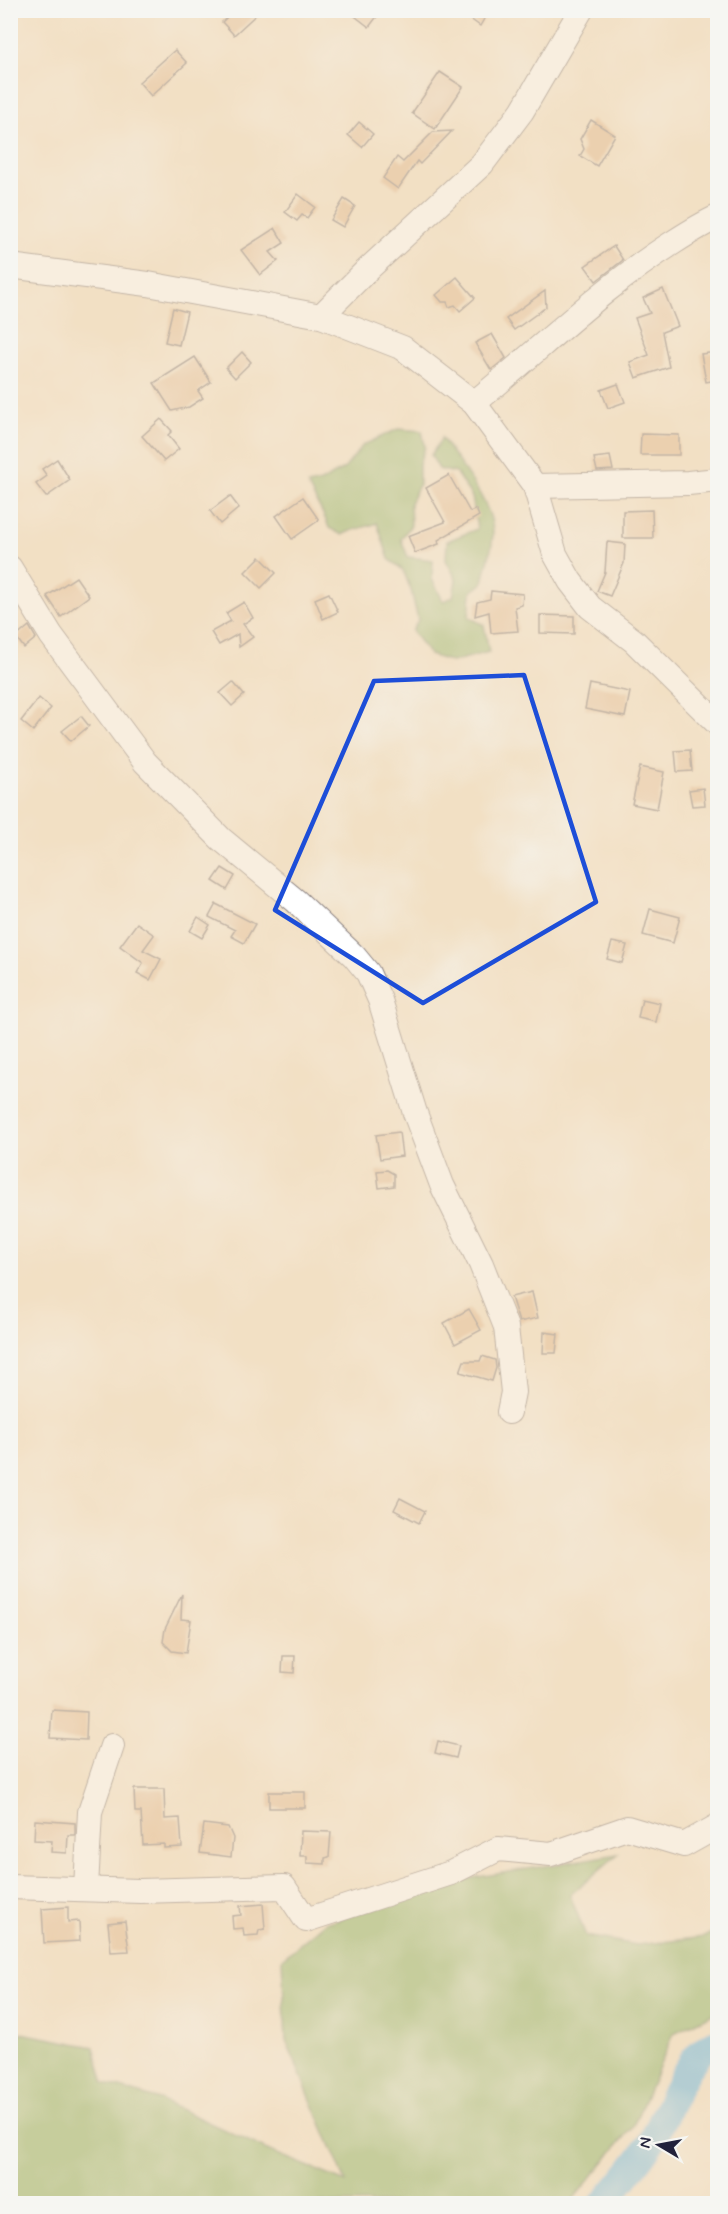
<svg xmlns="http://www.w3.org/2000/svg" width="728" height="2214" font-family="Mynerve,sans-serif">
	<style>
		.forest { fill: #90b56a; stroke: #596c52; stroke-width: 1.5 }
		.lines { fill: none; stroke-linecap: round; stroke-linejoin: round }
		.river { stroke: #68b7e3; stroke-width: 28 }
		.building { fill: #e3bc94 }
		.minor-casing { stroke: #8a8180; stroke-width: 26 }
		.minor { stroke: #fff; stroke-width: 24 }
		.marked { fill: none; stroke: #1d4ed8; stroke-width: 4.5; stroke-linejoin: round }
	</style>
	<rect width="100%" height="100%" fill="#f6f6f2"/>
	<filter id="ink" filterUnits="userSpaceOnUse"><feTurbulence type="fractalNoise" baseFrequency=".0167" numOctaves="2"/><feDisplacementMap in="SourceGraphic" scale="12" xChannelSelector="R" yChannelSelector="G"/><feConvolveMatrix kernelMatrix="1 2 1 2 8 2 1 2 1" color-interpolation-filters="sRGB"/></filter>
	<filter id="wash" filterUnits="userSpaceOnUse"><feTurbulence type="fractalNoise" baseFrequency=".008" numOctaves="4" result="noise"/><feDisplacementMap in="SourceGraphic" scale="24" xChannelSelector="R" yChannelSelector="G"/><feGaussianBlur stdDeviation="1.35" result="paint"/><feColorMatrix in="noise" values="0 0 0 0 0 0 0 0 0 0 0 0 0 0 0 0 0 1.4 0 .05"/><feComposite in="paint" operator="in"/></filter>
	<g filter="url(#wash)">
		<rect width="100%" height="100%" fill="#f2e0c4"/>
		<g class="forest">
			<path d="M398,429L422,431L425,447L419,464V485L410,503L411,525L401,539L408,557L433,560L432,579L443,601L453,597L456,579L446,560L447,541L477,529L472,497L456,473L439,469L431,455L442,438C458,463 493,503 493,532C493,549 486,566 483,583L471,592L469,617L484,625L489,652L452,662L430,655L412,631L418,620L411,590L403,570L389,559L377,523C365,528 354,528 342,535L329,528C324,512 314,500 308,485L321,482L345,468L363,445Z"/>
			<path d="M618,1854L570,1895L586,1936L637,1945L704,1937L717,1930V2012L674,2033L632,2128L570,2203H11L10,2031L94,2047L104,2083L160,2100L270,2151L346,2182L286,2041L282,1959L325,1923L466,1879Z"/>
		</g>
		<g class="lines">
			<path class="river" d="M603,2204C620,2184 638,2163 652,2141C667,2116 687,2047 718,2043"/>
		</g>
		<g id="blocks">
			<g class="building">
				<path d="M235,10H261L234,35L222,22Z"/>
				<path d="M347,10H382L369,27Z"/>
				<path d="M474,10H489L480,26L469,18Z"/>
				<path d="M175,50L187,63L151,96L139,82Z"/>
				<path d="M440,72L463,87L435,129L412,113Z"/>
				<path d="M591,120L615,135L597,166L580,156L584,149L580,139Z"/>
				<path d="M359,122L373,134L362,147L348,135Z"/>
				<path d="M452,131L420,164L417,161L398,189L383,178L397,157L403,162L433,132Z"/>
				<path d="M298,194L315,207L307,218L302,215L297,221L285,212Z"/>
				<path d="M344,199L355,206L343,227L331,220Z"/>
				<path d="M275,228L284,243L270,252L278,261L260,275L241,250Z"/>
				<path d="M614,246L623,260L596,281L585,266Z"/>
				<path d="M457,277L475,298L460,311L455,305L449,307L447,302H442L436,295Z"/>
				<path d="M663,289L678,326L662,332L669,367L636,378L630,362L649,355L635,318L650,313L643,298Z"/>
				<path d="M545,291L546,307L514,330L506,319Z"/>
				<path d="M173,308L187,312L179,345L165,342Z"/>
				<path d="M492,334L506,358L491,370L475,343Z"/>
				<path d="M242,352L251,362L235,378L226,368Z"/>
				<path d="M717,352V380L706,382L701,354Z"/>
				<path d="M195,357L211,382L198,391L203,398L189,407L172,411L154,383Z"/>
				<path d="M618,384L625,402L608,408L601,390Z"/>
				<path d="M161,419L172,431L168,435L179,449L164,461L142,436Z"/>
				<path d="M641,434L679,435V455H640Z"/>
				<path d="M610,456L613,470L597,471L594,458Z"/>
				<path d="M57,459L70,480L46,497L36,484L47,476L42,469Z"/>
				<path d="M449,475L470,512L476,509L479,516L438,540L439,544L415,553L408,536L445,522L426,488Z"/>
				<path d="M230,496L239,508L220,524L210,511Z"/>
				<path d="M303,497L319,520L292,539L276,516Z"/>
				<path d="M652,510L653,538H623V511Z"/>
				<path d="M607,542L625,544L624,563L610,596L597,591L605,572Z"/>
				<path d="M260,557L276,573L261,588L245,572Z"/>
				<path d="M76,577L89,596L61,617L47,596Z"/>
				<path d="M491,591L523,594L522,605L515,607L518,631L491,633L489,612L475,616L477,602L490,599Z"/>
				<path d="M329,593L338,612L323,619L315,599Z"/>
				<path d="M244,602L253,618L243,624L253,637L239,647L238,634L219,645L211,632L231,621L226,613Z"/>
				<path d="M540,615L574,616V634L540,633Z"/>
				<path d="M29,626L36,638L24,648L16,637Z"/>
				<path d="M233,682L244,695L232,706L220,693Z"/>
				<path d="M590,684L630,692L625,717L585,709Z"/>
				<path d="M39,698L51,708L33,731L21,721Z"/>
				<path d="M81,716L89,726L71,741L62,731Z"/>
				<path d="M690,750L692,771L677,772L675,751Z"/>
				<path d="M640,767L664,772L657,809L632,804Z"/>
				<path d="M703,788L705,805L692,806L689,790Z"/>
				<path d="M222,868L235,876L227,890L213,881Z"/>
				<path d="M216,904L255,924L244,943L231,936L235,930L209,917Z"/>
				<path d="M650,909L680,917L673,943L643,935Z"/>
				<path d="M198,917L210,925L202,938L190,931Z"/>
				<path d="M137,923L154,935L143,950L161,959L150,980L137,973L143,963L120,946Z"/>
				<path d="M612,942L627,945L622,963L607,959Z"/>
				<path d="M642,999L660,1003L656,1022L638,1018Z"/>
				<path d="M399,1132L402,1156L380,1159L376,1135Z"/>
				<path d="M387,1170L394,1174V1186L379,1188L377,1171Z"/>
				<path d="M532,1292L538,1318L519,1322L511,1297Z"/>
				<path d="M469,1309L481,1330L455,1344L444,1323Z"/>
				<path d="M544,1332L558,1334L556,1353H543Z"/>
				<path d="M482,1356L495,1360L496,1368L492,1381L460,1372L464,1361H480Z"/>
				<path d="M400,1498L425,1511L419,1523L394,1510Z"/>
				<path d="M182,1594L181,1619L191,1620L186,1653L172,1651L163,1642L165,1629Z"/>
				<path d="M283,1656H295L294,1673L282,1672Z"/>
				<path d="M52,1710L87,1712L86,1740L50,1738Z"/>
				<path d="M438,1741L459,1746L456,1758L435,1753Z"/>
				<path d="M134,1789H164L165,1819L180,1818L182,1847L164,1848V1844L143,1845L141,1812H135Z"/>
				<rect x="269" y="1792" width="36" height="16"/>
				<path d="M35,1820L75,1823V1835H68L67,1853L51,1852L52,1841L34,1840Z"/>
				<path d="M204,1824L228,1827L233,1838L231,1857L200,1853Z"/>
				<path d="M301,1831L331,1832L329,1857L325,1858V1864L307,1863V1856H300Z"/>
				<path d="M263,1904L265,1929L259,1930L258,1935L244,1936L243,1928L233,1929L232,1916L241,1915L240,1906Z"/>
				<path d="M68,1907V1922L79,1921L80,1941L44,1943L42,1909Z"/>
				<path d="M125,1921L129,1951L111,1952L108,1923Z"/>
			</g>
		</g>
	</g>
	<g filter="url(#ink)">
		<use href="#blocks" fill-opacity="0" stroke="#8a8180" stroke-width="1.5"/>
		<g class="lines">
			<defs>
				<g id="minor">
					<path d="M10,266L148,284L321,316L403,348L474,403L535,486L555,554L570,581L590,607L634,641L718,724"/>
					<path d="M321,316L366,271L482,164L522,111L581,10"/>
					<path d="M474,403C541,349 601,288 674,242C688,233 702,224 718,217"/>
					<path d="M535,486L688,483L718,480"/>
					<path d="M10,568L51,635L145,762L221,839L296,901L354,956L368,973L380,1000L415,1113L442,1185L481,1264L506,1327L513,1392L509,1412"/>
					<path d="M10,1887L140,1891L284,1887L306,1920L451,1873L498,1849L551,1854L627,1828L684,1845L718,1826"/>
					<path d="M86,1888L90,1812L112,1746"/>
				</g>
			</defs>
			<use href="#minor" class="minor-casing"/>
			<use href="#minor" class="minor"/>
		</g>
	</g>
	<path d="M0 0H728V2214H0ZM524,675L596,902L423,1003L275,910L374,681Z" fill="#f2e0c4" fill-opacity=".55" fill-rule="evenodd"/>
	<path class="marked" d="M524,675L596,902L423,1003L275,910L374,681Z"/>
	<rect width="728" height="2214" fill="none" stroke="#f6f6f2" stroke-width="36"/>
	<g transform="translate(659 2145) rotate(280)" stroke="#f6f6f2" stroke-width="4.5" paint-order="stroke">
	<path d="M0-4.5L10 22L0 15L-10 22Z" fill="#22223b"/>
	<text y="-9" font-size="16" font-weight="bold" text-anchor="middle" fill="#22223b">N</text>
	</g>
</svg>
